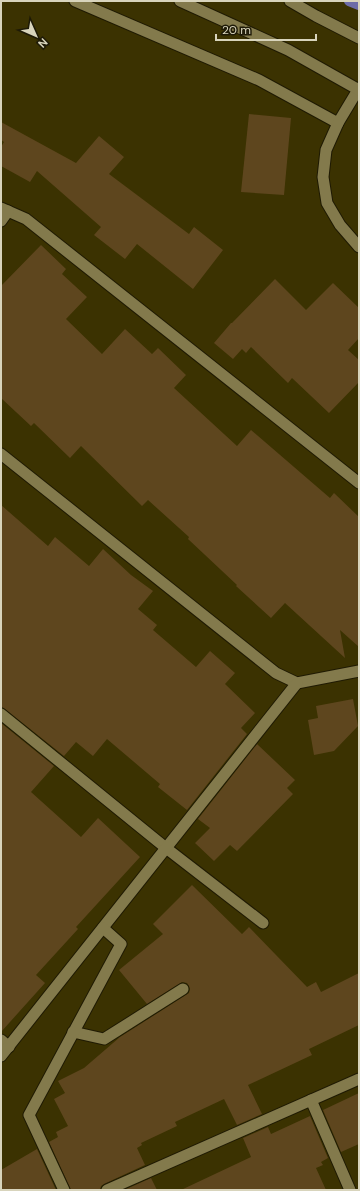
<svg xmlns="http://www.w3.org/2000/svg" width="360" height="1191" font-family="'DM Sans',sans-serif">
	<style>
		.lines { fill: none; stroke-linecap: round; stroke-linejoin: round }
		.stream { stroke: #6d6ca7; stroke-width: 10 }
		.building { fill: #5e461e }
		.minor-casing { stroke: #1f1a03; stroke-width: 13 }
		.tertiary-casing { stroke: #1f1a03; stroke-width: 13 }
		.minor { stroke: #837a4c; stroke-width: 11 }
		.tertiary { stroke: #837a4c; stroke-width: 11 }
	</style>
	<rect width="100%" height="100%" fill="#3b3201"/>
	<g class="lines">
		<path class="stream" d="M349,1L359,5"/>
	</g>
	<g class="building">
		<path d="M249,114L291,118L284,195L241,192Z"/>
		<path d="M1,122L76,163L99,136L124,157L109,174L189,234L194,227L223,250L193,289L137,244L125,259L94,235L101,227L37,171L30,182L1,166V147L4,142L1,140Z"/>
		<path d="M41,245L66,269L62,274L87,297L66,319L102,354L125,329L152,354L158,348L186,375L174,388L237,446L251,430L330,498L334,493L359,517V647L340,630L345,658L285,603L271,618L236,586L237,585L188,539L189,537L148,500L142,506L81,446L70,458L34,423L31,426L1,398V286Z"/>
		<path d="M275,279L306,310L333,283L359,308V338L348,350L359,360V382L329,413L292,378L288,383L251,347L246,353L242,349L233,359L214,343L231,323H232Z"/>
		<path d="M1,505L48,546L55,537L89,566L103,549L131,575L153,591L138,609L157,625L153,630L196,667L210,651L235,673L225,684L255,713L241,728L247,734L187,810L158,787L160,784L107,739L93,756L76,742L64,756L5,709L1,707Z"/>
		<path d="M353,699L358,726L334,751L314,755L308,720L318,718L316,706Z"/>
		<path d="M1,723L54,766L31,792L81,837L98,818L140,857L76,927L78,929L36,975L45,983L1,1032Z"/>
		<path d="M257,744L295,780L287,788L293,794L237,851L230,845L214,861L195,843L210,828L198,819Z"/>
		<path d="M192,885L242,934L249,927L307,987L316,982L321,992L359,973V1025L309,1049L312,1055L248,1085L262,1114L237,1125L224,1099L175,1122L177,1126L141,1143L142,1145L137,1148L145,1165L104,1184L101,1186L100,1190H71L49,1142L58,1137L56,1132L68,1126L54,1099L65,1093L58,1081L84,1068L120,1037L189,993L190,989L189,986L187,983L182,982L147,1004L119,970L163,934L153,924Z"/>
		<path d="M359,1093V1144L341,1152L323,1110Z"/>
		<path d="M310,1116L328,1158L321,1162L323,1165L316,1168L326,1190H181L251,1157L243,1138L268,1127L271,1134Z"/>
		<path d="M37,1149L56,1190H1V1170Z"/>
		<path d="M151,1178L157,1190H124Z"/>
	</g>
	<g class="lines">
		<defs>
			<g id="minor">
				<path d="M75,1L259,80L338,123"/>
				<path d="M290,1L316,16L359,38"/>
				<path d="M359,88L338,123L326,150L323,177L327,203L340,225L359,247"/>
				<path d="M1,208L26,219L359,483"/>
				<path d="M1,221L8,211"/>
				<path d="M1,454L276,673L297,683L359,671"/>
				<path d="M1,714L166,848L263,923"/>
				<path d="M73,1032L104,1039L183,989"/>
				<path d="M1,1040L9,1047"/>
				<path d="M1,1056L297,683"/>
				<path d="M311,1100L350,1190"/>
				<path d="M64,1190L29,1115L121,944L103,928"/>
				<path d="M107,1190L359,1079"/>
			</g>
			<path id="tertiary" d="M180,1L288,50L359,90"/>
		</defs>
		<use href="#minor" class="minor-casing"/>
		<use href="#tertiary" class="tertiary-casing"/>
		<use href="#minor" class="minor"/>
		<use href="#tertiary" class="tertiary"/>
	</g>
	<rect width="360" height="1191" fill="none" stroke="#d8d4bc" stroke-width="4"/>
	<g transform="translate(36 36) rotate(135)" stroke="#1e1a07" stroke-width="3" paint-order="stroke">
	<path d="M0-3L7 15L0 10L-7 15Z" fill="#d8d4bc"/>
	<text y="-6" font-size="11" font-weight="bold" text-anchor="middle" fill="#d8d4bc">N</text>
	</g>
	<path d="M216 34v6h100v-6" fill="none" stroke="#d8d4bc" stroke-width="2"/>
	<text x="222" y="34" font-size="12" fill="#d8d4bc" stroke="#1e1a07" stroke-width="3" paint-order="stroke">20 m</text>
</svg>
